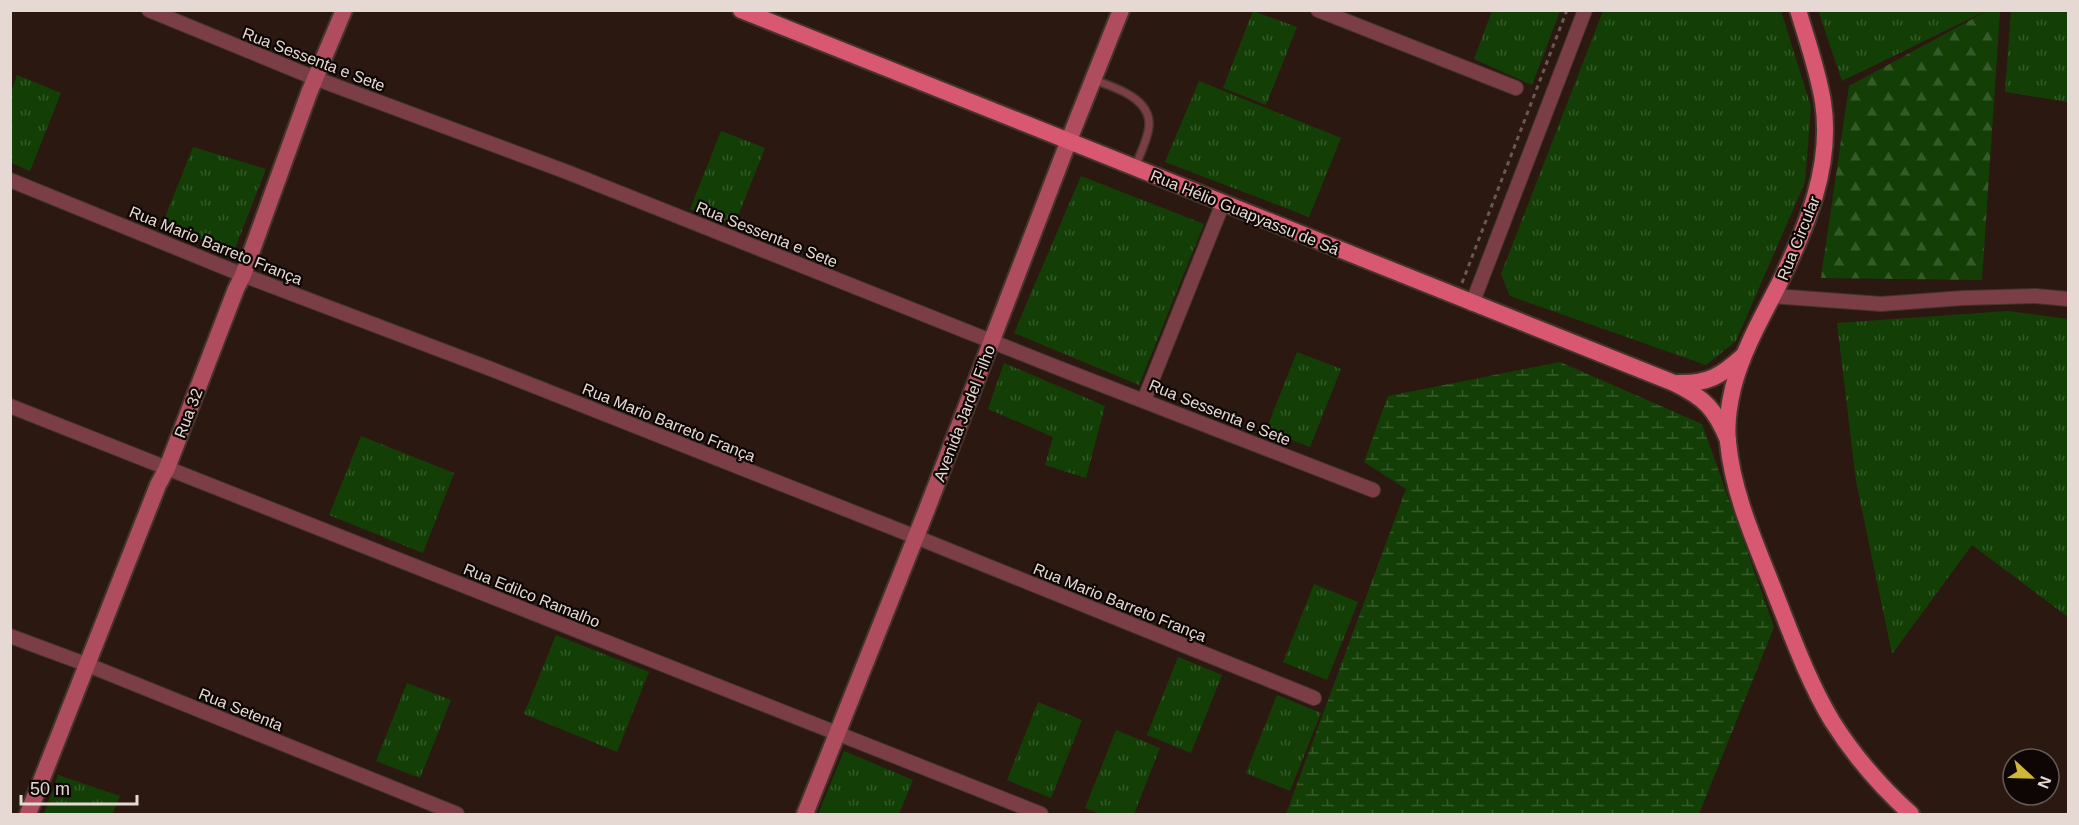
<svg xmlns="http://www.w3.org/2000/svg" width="2079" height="825" font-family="Arial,sans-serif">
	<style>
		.grass { fill: url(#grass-tufts) }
		.forest { fill: url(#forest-firs) }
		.wetland { fill: url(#wetland-marsh) }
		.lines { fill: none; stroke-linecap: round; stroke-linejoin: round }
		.service-casing { stroke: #45342c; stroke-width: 10 }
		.minor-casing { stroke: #45342c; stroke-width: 16 }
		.secondary-casing { stroke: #45342c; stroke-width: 20 }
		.primary-casing { stroke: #45342c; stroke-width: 20 }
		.path { stroke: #695952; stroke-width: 3; stroke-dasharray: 4.5 4.5; stroke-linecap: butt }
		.service { stroke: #7b3e47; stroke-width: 7 }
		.minor { stroke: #7b3e47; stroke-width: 14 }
		.secondary { stroke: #af4d5e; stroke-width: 16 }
		.primary { stroke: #d75870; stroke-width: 16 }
		.labels { text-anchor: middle; stroke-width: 4.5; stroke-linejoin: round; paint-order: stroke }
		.street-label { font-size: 16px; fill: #e6d9d4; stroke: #0d0604 }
	</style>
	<defs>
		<pattern id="grass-tufts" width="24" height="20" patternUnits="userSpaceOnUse" patternTransform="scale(1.5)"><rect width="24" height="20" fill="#133f06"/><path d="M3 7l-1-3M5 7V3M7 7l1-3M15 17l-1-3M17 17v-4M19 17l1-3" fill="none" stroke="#355a29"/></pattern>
		<pattern id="forest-firs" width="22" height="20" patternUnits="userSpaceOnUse" patternTransform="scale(1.5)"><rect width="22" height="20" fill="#133f06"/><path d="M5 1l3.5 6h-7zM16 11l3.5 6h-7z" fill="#355a29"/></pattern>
		<pattern id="wetland-marsh" width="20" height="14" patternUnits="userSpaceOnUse" patternTransform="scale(1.5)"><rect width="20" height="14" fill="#133f06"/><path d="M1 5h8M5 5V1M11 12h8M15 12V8" fill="none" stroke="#355a29"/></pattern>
	</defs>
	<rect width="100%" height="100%" fill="#2b1911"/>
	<g class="grass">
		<path d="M1818,10H1986V11L1842,81Z"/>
		<path d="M1253,11L1297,27L1266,105L1223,88Z"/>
		<path d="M1492,11H1560L1532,85L1474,59Z"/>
		<path d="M1603,11H1781L1811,107L1805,182L1736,341L1706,365L1510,296L1501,274Z"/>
		<path d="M2011,11H2068V102L2005,92Z"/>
		<path d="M17,75L61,93L30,171L11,163V92Z"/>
		<path d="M1199,81L1341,138L1309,217L1165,162Z"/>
		<path d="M721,131L765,148L734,226L690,209Z"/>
		<path d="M193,147L266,169L234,251L162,225Z"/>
		<path d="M1081,176L1204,224L1139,385L1014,333Z"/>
		<path d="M2008,311L2068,319V617L1972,545L1892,654L1856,481L1837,323Z"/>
		<path d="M1297,352L1341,369L1310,447L1266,430Z"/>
		<path d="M1004,363L1105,406L1086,478L1045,465L1053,437L988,409Z"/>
		<path d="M361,436L454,473L423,553L329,515Z"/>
		<path d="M1314,584L1358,602L1327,680L1283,662Z"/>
		<path d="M556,635L649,672L617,752L524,714Z"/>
		<path d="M1178,657L1222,675L1191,753L1147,735Z"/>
		<path d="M407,683L451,700L420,778L376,761Z"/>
		<path d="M1277,695L1321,713L1290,791L1246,773Z"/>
		<path d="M1038,702L1082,720L1051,798L1007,780Z"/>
		<path d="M1116,730L1160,748L1134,814H1101L1085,808Z"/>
		<path d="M844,751L913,780L899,814H818Z"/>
		<path d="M58,775L120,796L112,814H44Z"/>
	</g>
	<path class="forest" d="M1987,11H2000L1982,280L1821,278L1849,86Z"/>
	<path class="wetland" d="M1560,362L1702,424L1774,627L1699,814H1286L1406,489L1364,462L1388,396Z"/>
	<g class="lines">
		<defs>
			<path id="service" d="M1094,80C1114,87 1151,98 1149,126C1148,139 1140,154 1135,167"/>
			<g id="minor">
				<path d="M149,10L317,79L567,172L1056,367L1373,490"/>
				<path d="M1318,10L1516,88"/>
				<path d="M10,180L243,275L491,369L916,537L1314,698"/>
				<path d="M1773,296L1881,304L1963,298L2036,296L2068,299"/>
				<path d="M1472,304L1585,10"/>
				<path d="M1144,400L1223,203"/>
				<path d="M10,406L1041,814"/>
				<path d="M10,636L88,665L457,814"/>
			</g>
			<g id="secondary">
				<path d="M28,814L158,485L167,468L236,289L243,275L309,93L344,10"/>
				<path d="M805,814L927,509L1069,140L1121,10"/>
			</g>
			<g id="primary">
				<path d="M741,10L1674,383C1705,398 1715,409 1728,440"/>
				<path d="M1798,10C1807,40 1818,71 1823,102C1833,167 1806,228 1779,284C1762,317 1742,352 1733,388C1729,405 1726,424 1728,442C1733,495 1756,544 1775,593C1792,636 1808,681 1832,721C1854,756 1881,787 1911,814"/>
				<path d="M1678,383C1708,384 1721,376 1743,356"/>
			</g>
		</defs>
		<use href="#service" class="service-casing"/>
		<use href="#minor" class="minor-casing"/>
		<use href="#secondary" class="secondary-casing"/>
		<use href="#primary" class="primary-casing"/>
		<path class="path" d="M1462,283L1567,10"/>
		<use href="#service" class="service"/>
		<use href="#minor" class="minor"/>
		<use href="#secondary" class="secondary"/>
		<use href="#primary" class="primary"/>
	</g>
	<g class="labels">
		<g class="street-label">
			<text transform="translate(314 59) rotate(21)" y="6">Rua Sessenta e Sete</text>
			<text transform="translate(1245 212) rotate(22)" y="6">Rua Hélio Guapyassu de Sá</text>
			<text transform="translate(767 234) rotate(22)" y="6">Rua Sessenta e Sete</text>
			<text transform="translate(1798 238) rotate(-68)" y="6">Rua Circular</text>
			<text transform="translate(216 245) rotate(22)" y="6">Rua Mario Barreto França</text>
			<text transform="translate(1220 412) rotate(22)" y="6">Rua Sessenta e Sete</text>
			<text transform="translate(188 413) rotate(-69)" y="6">Rua 32</text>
			<text transform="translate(964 413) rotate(-69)" y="6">Avenida Jardel Filho</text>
			<text transform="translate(669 422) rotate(22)" y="6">Rua Mario Barreto França</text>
			<text transform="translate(532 595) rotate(22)" y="6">Rua Edilco Ramalho</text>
			<text transform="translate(1120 602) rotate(22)" y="6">Rua Mario Barreto França</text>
			<text transform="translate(241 709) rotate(22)" y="6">Rua Setenta</text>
		</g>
	</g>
	<rect width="2079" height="825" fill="none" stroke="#e6d9d4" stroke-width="24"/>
	<g transform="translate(2031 777) rotate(112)"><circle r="28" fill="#0d0604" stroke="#645a57" stroke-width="1.5"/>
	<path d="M0-4.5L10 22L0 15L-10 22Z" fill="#d1b736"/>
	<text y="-9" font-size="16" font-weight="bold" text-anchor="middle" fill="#e6d9d4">N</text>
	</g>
	<path d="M21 795v9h116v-9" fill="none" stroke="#e6d9d4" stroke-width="3"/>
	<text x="30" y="795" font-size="18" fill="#e6d9d4" stroke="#0d0604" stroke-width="4.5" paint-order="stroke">50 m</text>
</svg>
